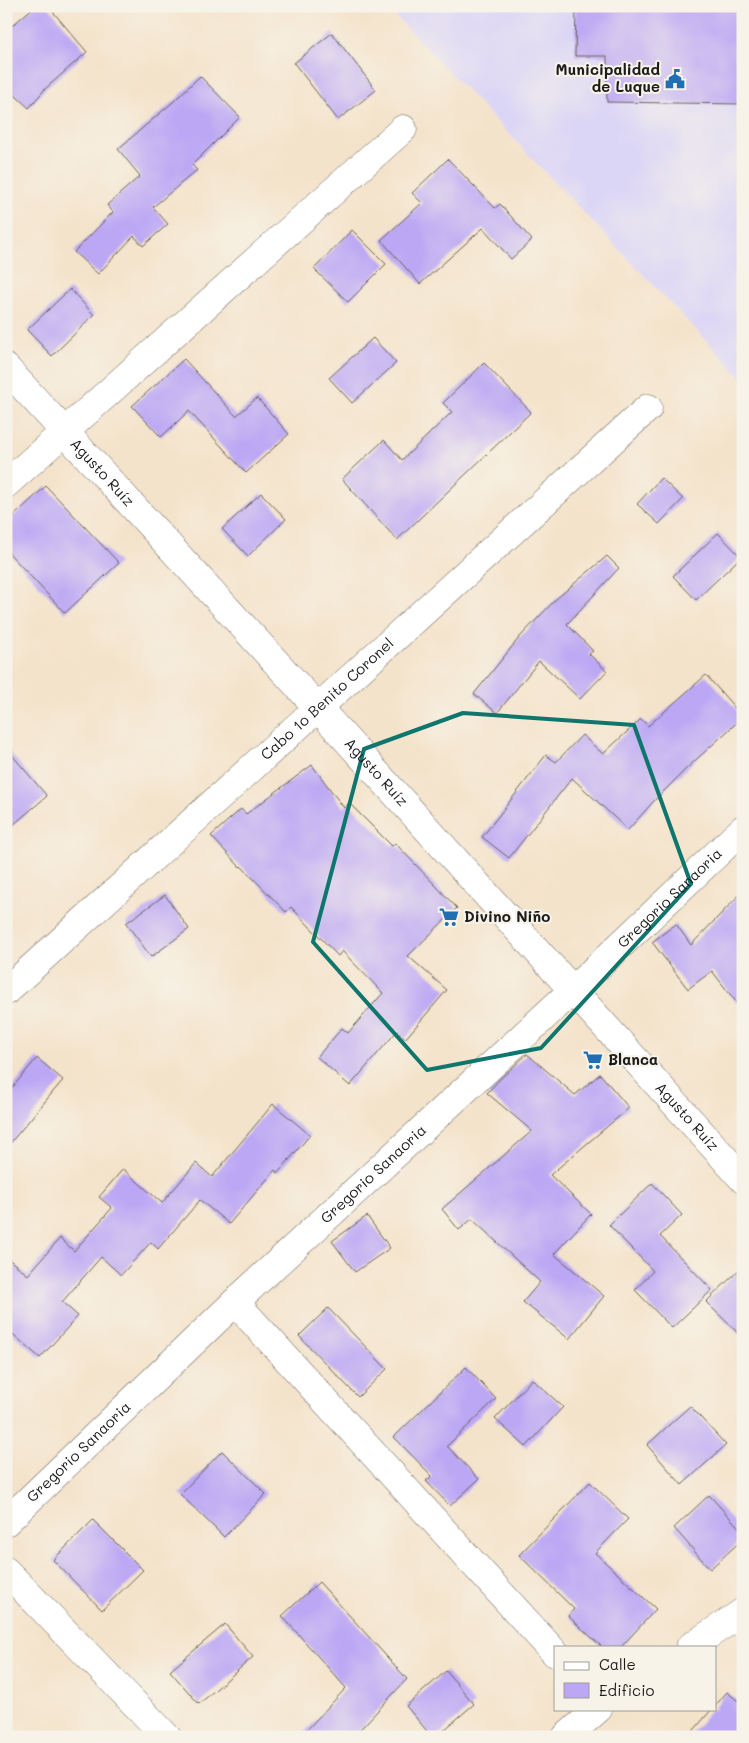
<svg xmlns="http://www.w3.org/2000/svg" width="749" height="1743" font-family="Mali,sans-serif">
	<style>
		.built { fill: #dcd6f6 }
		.building { fill: #bba7f4 }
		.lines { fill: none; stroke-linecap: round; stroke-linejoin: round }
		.street-casing { stroke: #686259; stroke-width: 29 }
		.street { stroke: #fff; stroke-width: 28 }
		.marked { fill: none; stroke: #0f766e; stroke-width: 4; stroke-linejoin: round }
		.labels { text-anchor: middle; stroke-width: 4; stroke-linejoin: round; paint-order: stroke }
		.poi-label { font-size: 15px; font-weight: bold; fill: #1c1c1c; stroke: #f7f3e8; text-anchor: start }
		.street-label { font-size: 15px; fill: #1c1c1c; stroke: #f7f3e8 }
	</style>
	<rect width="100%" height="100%" fill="#f7f3e8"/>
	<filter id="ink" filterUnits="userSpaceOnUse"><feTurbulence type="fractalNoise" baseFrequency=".02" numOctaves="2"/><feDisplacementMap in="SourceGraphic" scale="10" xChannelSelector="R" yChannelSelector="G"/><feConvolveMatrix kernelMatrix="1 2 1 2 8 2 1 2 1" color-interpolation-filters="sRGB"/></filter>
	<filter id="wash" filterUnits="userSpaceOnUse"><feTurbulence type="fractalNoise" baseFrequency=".0096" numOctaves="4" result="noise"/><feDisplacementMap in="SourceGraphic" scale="20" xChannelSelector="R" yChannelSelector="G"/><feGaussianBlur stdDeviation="1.12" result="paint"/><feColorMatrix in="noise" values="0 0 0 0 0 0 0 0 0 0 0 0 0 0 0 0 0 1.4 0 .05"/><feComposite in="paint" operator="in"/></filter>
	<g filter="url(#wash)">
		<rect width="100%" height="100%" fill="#f4e3cb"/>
		<path class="built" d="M386,6H743V379Z"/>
		<g id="blocks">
			<g class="building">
				<path d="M35,6H48L87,52L45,89L29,108L6,87V31Z"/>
				<path d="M576,6H743V104L607,102V56H575Z"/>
				<path d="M332,33L376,90L338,120L294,63Z"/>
				<path d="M200,76L240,117L192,165L197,170L153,207L168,224L143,246L134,236L98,274L74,252L113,212L107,205L140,176L118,149L173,102Z"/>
				<path d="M448,159L495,208L500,204L532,240L511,259L483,228L420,284L381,240L422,203L412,193Z"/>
				<path d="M352,230L386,264L348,302L314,269Z"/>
				<path d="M70,289L94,315L52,356L27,330Z"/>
				<path d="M373,338L396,363L352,403L329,378Z"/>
				<path d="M184,359L236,416L257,398L289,434L246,473L189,411L161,437L132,406Z"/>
				<path d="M484,363L531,412L397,540L342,479L384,440L402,460L452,412L443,403Z"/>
				<path d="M661,478L683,499L659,524L637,504Z"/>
				<path d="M46,486L119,563L65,613L6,550V523Z"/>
				<path d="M261,493L286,519L248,556L222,529Z"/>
				<path d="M718,533L741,557L696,600L673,576Z"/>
				<path d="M607,556L619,568L567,624L593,651L589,654L607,671L580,699L539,661L497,713L474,694L519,638L556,599Z"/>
				<path d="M706,675L743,717L687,768L653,802L628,830L572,778L509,858L482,837L546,755L556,762L582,735L603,754L641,719L648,726Z"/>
				<path d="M6,748L47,796L6,831Z"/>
				<path d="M312,765L344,808L349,803L392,846L395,843L457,908L408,956L447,990L405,1039L397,1031L350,1086L317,1057L342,1028L348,1033L383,993L342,951L338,956L291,907L286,912L241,866L240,867L211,836L241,809L246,814Z"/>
				<path d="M743,891V1011L712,971L688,989L652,942L676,924L691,945Z"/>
				<path d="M165,895L189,929L151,957L126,923Z"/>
				<path d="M527,1054L575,1095L600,1074L629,1108L550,1175L591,1214L554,1254L604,1296L569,1339L523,1302L540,1282L472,1219L459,1230L442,1209L532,1131L487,1093L499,1080Z"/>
				<path d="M37,1058L63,1080L6,1148V1095Z"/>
				<path d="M273,1104L310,1135L278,1173L275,1170L229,1224L200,1200L158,1249L151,1242L121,1275L101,1257L62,1302L78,1316L40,1358L6,1328V1257L28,1275L60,1238L74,1251L112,1208L99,1197L123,1169L162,1203L196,1163L212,1177Z"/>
				<path d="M652,1183L682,1215L660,1236L712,1290L672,1328L635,1290L653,1271L609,1225Z"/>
				<path d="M367,1216L390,1248L355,1272L332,1241Z"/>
				<path d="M743,1266V1338L706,1302Z"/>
				<path d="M328,1308L387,1369L358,1397L299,1336Z"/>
				<path d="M466,1367L496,1399L447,1446L479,1479L450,1506L426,1481L432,1476L394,1437Z"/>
				<path d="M532,1379L563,1407L526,1447L495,1419Z"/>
				<path d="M690,1406L726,1445L682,1485L647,1445Z"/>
				<path d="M222,1451L266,1494L224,1537L180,1494Z"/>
				<path d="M590,1482L628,1519L595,1553L656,1609L621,1647H602L568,1616L574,1609L519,1555Z"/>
				<path d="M709,1495L743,1532V1539L710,1569L674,1528Z"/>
				<path d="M93,1520L143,1570L102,1610L53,1560Z"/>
				<path d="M319,1582L407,1679L353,1737H300L346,1688L282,1616Z"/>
				<path d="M225,1624L253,1657L199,1704L170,1671Z"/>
				<path d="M446,1671L474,1704L436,1737H432L406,1706Z"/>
				<path d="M727,1692L743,1705V1737H688L712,1709H715V1706Z"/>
			</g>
		</g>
	</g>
	<g filter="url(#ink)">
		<use href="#blocks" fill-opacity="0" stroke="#686259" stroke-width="1"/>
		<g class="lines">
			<defs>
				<g id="street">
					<path id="s1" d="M6,368L318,708L743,1179"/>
					<path d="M6,484L403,129"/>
					<path id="s2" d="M6,991L648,408"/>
					<path d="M235,1302L555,1653"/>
					<path id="s3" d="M6,1522L235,1302L572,991L743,829"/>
					<path d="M6,1571L167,1737"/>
					<path d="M690,1647L743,1612"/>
					<path d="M566,1737L598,1709"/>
				</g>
			</defs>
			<use href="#street" class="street-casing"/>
			<use href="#street" class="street"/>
		</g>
	</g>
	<path class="marked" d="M463,713L634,725L691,884L541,1048L427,1070L313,942L364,749Z"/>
	<defs>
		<symbol id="civic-bare" viewBox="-9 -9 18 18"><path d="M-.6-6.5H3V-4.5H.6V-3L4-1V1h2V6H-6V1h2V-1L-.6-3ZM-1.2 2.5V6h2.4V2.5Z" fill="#1f6fb2" stroke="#f7f3e8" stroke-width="2.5" paint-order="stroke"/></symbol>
		<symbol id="supermarket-bare" viewBox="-9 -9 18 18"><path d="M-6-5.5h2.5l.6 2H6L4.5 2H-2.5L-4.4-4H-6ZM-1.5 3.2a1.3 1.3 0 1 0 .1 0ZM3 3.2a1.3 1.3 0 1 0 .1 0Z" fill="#1f6fb2" stroke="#f7f3e8" stroke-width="2.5" paint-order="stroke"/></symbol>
	</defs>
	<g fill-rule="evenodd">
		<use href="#civic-bare" x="661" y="65" width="28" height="28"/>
		<use href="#supermarket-bare" x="435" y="903" width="28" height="28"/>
		<use href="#supermarket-bare" x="579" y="1046" width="28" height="28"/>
	</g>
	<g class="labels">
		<g class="poi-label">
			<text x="660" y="75" text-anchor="end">Municipalidad<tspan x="660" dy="17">de Luque</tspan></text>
			<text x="464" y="922">Divino Niño</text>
			<text x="608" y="1065">Blanca</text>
		</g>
		<g class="street-label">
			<text dy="5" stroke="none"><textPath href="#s1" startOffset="142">Agusto Ruíz</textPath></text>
			<text dy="5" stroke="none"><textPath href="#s2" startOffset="434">Cabo 1o Benito Coronel</textPath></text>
			<text dy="5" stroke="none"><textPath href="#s1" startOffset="548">Agusto Ruíz</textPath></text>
			<text dy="5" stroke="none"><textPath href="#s3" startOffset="911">Gregorio Sanaoria</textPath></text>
			<text dy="5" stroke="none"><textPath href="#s1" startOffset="1012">Agusto Ruíz</textPath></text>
			<text dy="5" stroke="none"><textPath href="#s3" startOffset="506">Gregorio Sanaoria</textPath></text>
			<text dy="5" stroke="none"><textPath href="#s3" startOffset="101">Gregorio Sanaoria</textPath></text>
		</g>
	</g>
	<rect width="749" height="1743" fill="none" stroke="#f7f3e8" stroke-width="25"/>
	<rect x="554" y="1646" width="162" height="65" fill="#f7f3e8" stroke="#9f9d96"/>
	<rect x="564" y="1662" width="25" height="8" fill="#ffffff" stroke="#9f9d96"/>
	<text x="599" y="1670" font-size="15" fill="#1c1c1c">Calle</text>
	<rect x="564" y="1683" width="25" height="15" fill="#bba7f4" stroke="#9f9d96"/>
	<text x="599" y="1696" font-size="15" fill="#1c1c1c">Edificio</text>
</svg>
